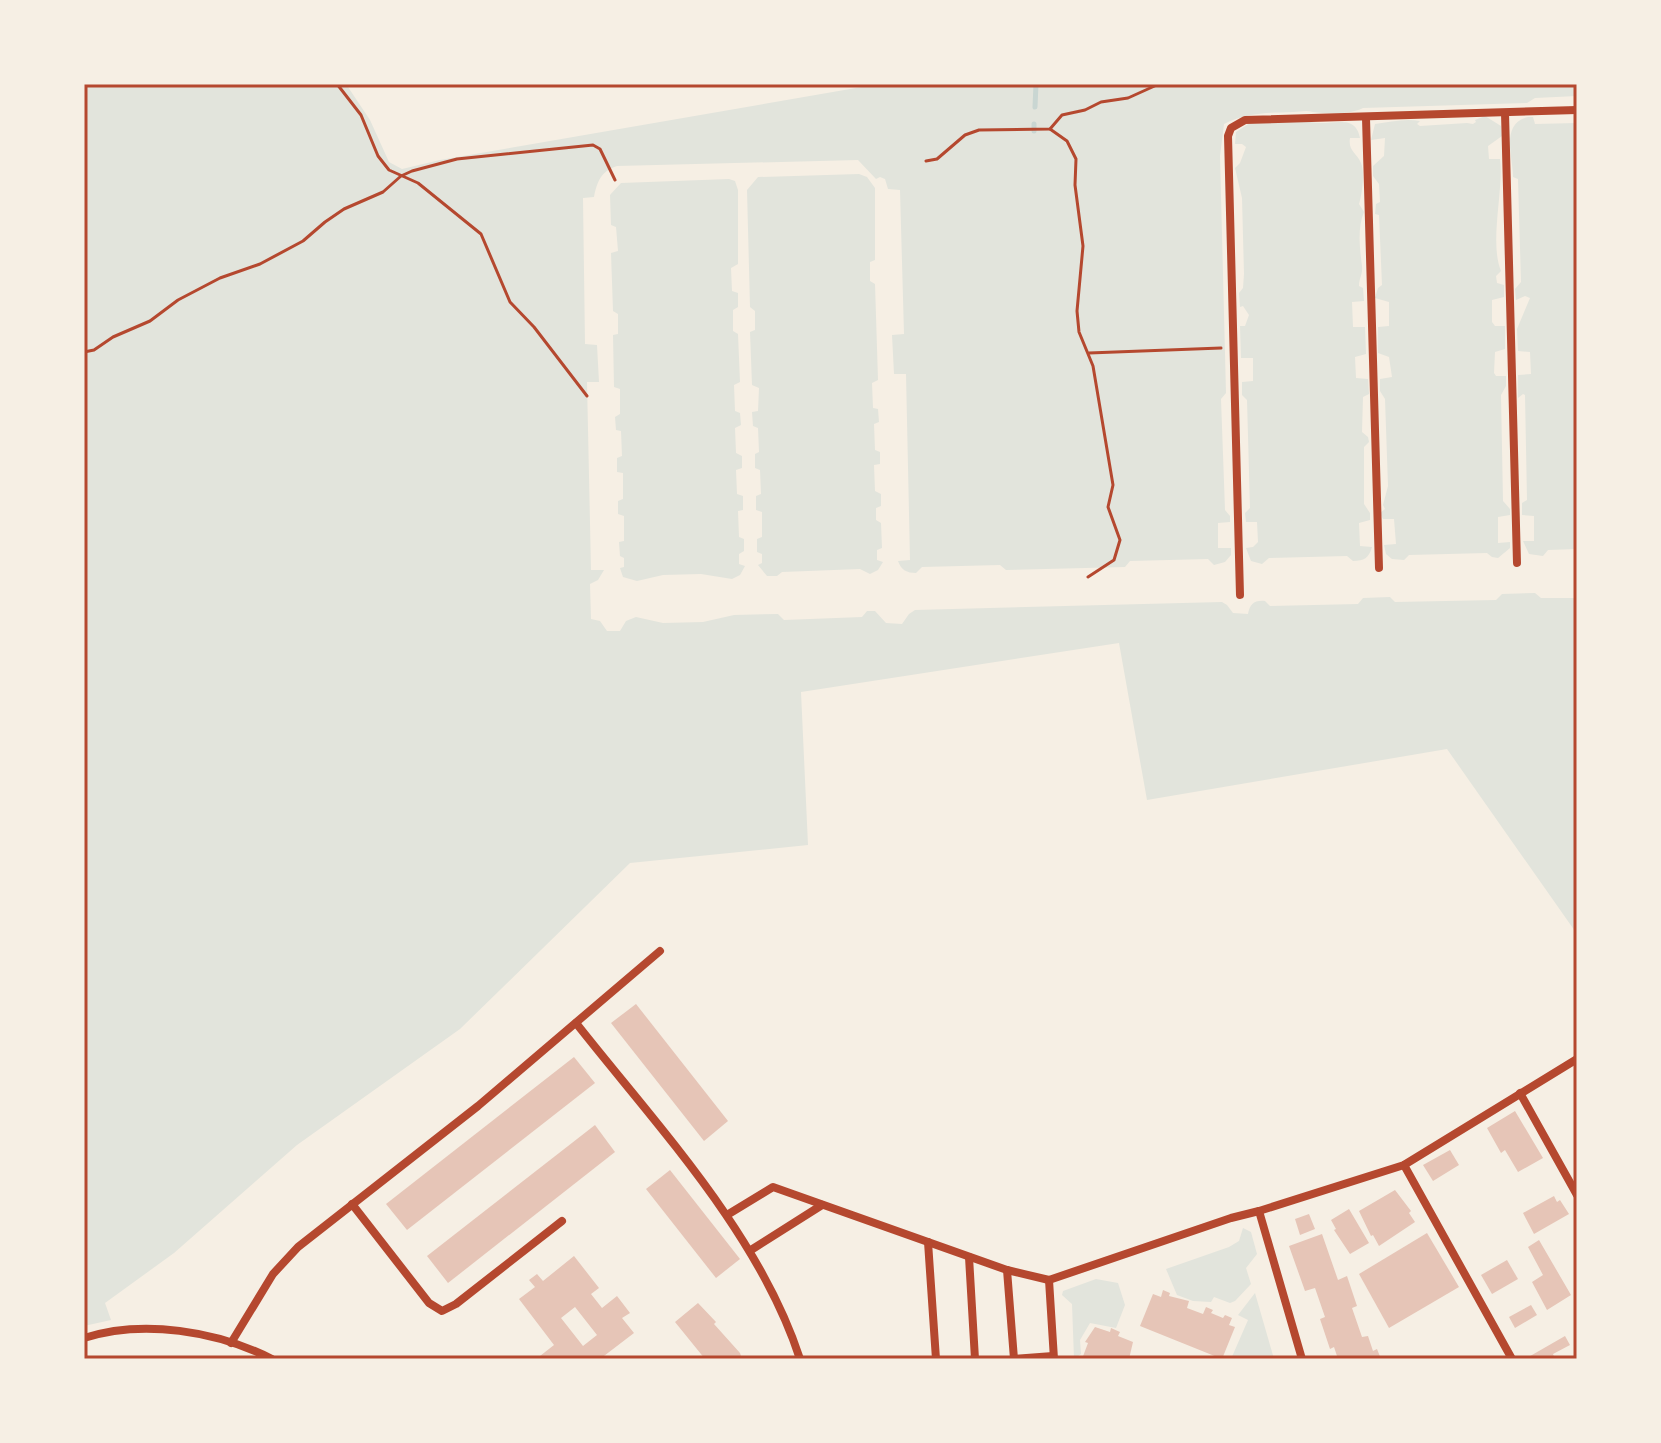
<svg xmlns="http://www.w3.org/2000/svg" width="1661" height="1443" font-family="Lato,sans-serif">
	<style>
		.green { fill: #e2e4dc }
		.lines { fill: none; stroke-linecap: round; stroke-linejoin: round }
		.stream { stroke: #c9d6d2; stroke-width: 5 }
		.building { fill: #e6c5b7; fill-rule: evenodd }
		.path { stroke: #b5482f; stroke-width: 3 }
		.minor { stroke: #b5482f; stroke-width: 8 }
		.neatline { fill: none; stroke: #b5482f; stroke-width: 3 }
	</style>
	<rect width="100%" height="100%" fill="#f6efe4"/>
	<g class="green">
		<path d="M84,84H346L370,120L389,162L402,169L440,160L879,84H1577V96L1535,98L1527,103L1363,108C1349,115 1328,114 1313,112C1306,110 1300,112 1293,112C1267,113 1248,112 1224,124L1220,156L1226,393L1221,399L1225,510L1230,516V522L1218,523V548H1231V555L1225,562L1214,565L1208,559L1130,561L1125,567L1006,570L1000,565L922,567L916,573C907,573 901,570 898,561L910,560L906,374H894L892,335L904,334L900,190L888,189L885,179L880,177L876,179L858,160L617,166C601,171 597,182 594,197L583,198L585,344L597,345L599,382H587L591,570H604L598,580L590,584L591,619L600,621L607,631H620L626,621L636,617L663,623L703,622L734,615L778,614L784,620L862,617L867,611H875L886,623L902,624L909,614L915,610L1222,602L1227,605L1233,613L1248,614C1250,604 1254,600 1265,601L1270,606L1358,604L1363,598L1390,597L1395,602L1496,600L1502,594L1535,593L1541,598H1577V934L1447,749L1147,800L1119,643L801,692L808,845L630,863L460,1029L297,1145L174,1253L105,1303L111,1320L84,1326Z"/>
		<path d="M1485,116L1501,126L1502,136L1488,146L1489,159H1500C1504,190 1489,242 1501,271L1496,276L1497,283L1504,285V297L1492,300V322L1495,326H1505V349L1495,352L1494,373L1496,376H1506V386L1501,395L1503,501L1510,509V515L1498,517V543L1510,542V548L1498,558L1492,557L1487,553L1409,555L1404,560L1392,559L1386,554L1384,545L1396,544L1394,519H1383L1380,513L1385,509L1383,505L1388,486L1385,399L1380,391V379L1392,377L1389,357L1378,353V327L1389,326V302L1375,298L1378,288L1382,285L1379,215L1375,214L1376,204L1380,202L1379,184L1373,176V166L1384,156L1385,138L1371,140L1375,124C1390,122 1405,118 1420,121L1417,124L1420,126L1467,123L1473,124L1476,122L1475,120Z"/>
		<path d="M1528,117H1533L1535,124L1577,123V549L1548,550L1543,556L1529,554L1523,541H1534V516L1522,515V503L1527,500L1525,395L1523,394L1518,398V375L1531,374L1530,352L1518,351L1517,329L1530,298L1525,296L1516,300L1515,289L1521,282L1518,179L1513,177C1513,156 1500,124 1528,117Z"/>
		<path d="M1299,121C1306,121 1314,123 1321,123C1338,123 1356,116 1360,138H1350C1348,151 1356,152 1361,163C1365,173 1362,195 1359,204L1364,212C1357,228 1360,250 1362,266C1363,274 1359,278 1359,286L1363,288L1364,301L1352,302L1353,327H1365L1366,354L1355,357L1356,378L1368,379L1369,394L1363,397L1362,432L1368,437L1369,442L1364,447V504L1370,513V520L1359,523L1360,546L1372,547C1369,558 1364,561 1353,561L1347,556L1269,558L1262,564L1251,561L1246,548L1253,547L1258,542L1257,522H1246L1245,513L1250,508L1247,400L1242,395V382L1253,381V358H1241L1240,326H1245L1249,315L1243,306L1240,307L1239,293L1243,288L1244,274L1242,198L1235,168L1240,163L1246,147L1242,144H1235L1236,132L1250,123Z"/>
		<path d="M859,174L867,177L875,188V260L870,262V281L875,284L878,380L872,383L873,408L878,409L879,422L874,424L875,450L880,452V464L874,465L875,491L881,494V506L876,508V520L881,523L882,548L877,550V560L883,562L878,570L870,574L860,569L782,572L777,576H767L758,565L762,563V554L757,552V539L762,537V512L756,510V496L761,494L760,470L755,468V454L759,452L758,428L753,426L752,412L758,411L759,388L752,385L750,332L755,330V311L750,307L747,190L758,177Z"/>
		<path d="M729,179L735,181L738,190V264L731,268L732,291L738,293V307L733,310V331L738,334L740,382L734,385L735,411L740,413L741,425L735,428L736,453L742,456V468L736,470L737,494L743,496V510L738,511L739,537L744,539V551L739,554V564L745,566L740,575L732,579L701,574L663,575L637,581L623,577L620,568L624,567V558L620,556L619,542L624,541V516L618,514V501L623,499V473L617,472V458L622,456L621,431L616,430L615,417L620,414V389L614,387L613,335L618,334V314L613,311L611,253L618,251L616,227L611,225L610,195L621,183Z"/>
		<path d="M1243,1228L1251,1232L1257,1254L1246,1268L1251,1284L1235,1301L1230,1303L1214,1297L1211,1302L1193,1301L1177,1295L1166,1269L1229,1247L1239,1241Z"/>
		<path d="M1096,1279L1118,1283L1125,1305L1116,1328L1090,1323L1080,1340L1081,1354L1074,1359L1072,1304L1062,1295L1063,1291Z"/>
		<path d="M1255,1293L1274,1359H1231L1248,1320L1238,1315Z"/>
	</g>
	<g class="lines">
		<g class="stream">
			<path d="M1035,107L1036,84"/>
			<path d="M1034,131V124"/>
		</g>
	</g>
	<g class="building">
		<path d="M636,1004L728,1121L704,1141L611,1023Z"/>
		<path d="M574,1057L595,1083L407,1230L386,1204Z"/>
		<path d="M1515,1111L1543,1158L1518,1172L1505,1150L1501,1153L1487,1128Z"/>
		<path d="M595,1125L615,1152L448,1283L427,1256Z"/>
		<path d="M1450,1150L1459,1165L1433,1181L1423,1165Z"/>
		<path d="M670,1170L740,1259L716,1278L646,1189Z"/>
		<path d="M1395,1190L1411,1211L1409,1213L1415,1222L1379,1246L1373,1235L1371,1236L1359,1211Z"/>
		<path d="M1554,1196L1557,1202L1560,1200L1569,1214L1534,1234L1523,1213Z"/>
		<path d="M1349,1209L1369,1243L1350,1254L1334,1230L1336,1229L1331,1220Z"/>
		<path d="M1309,1214L1315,1229L1300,1235L1295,1219Z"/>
		<path d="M1427,1233L1459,1287L1389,1328L1359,1274Z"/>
		<path d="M1322,1234L1338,1280L1347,1276L1357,1306L1352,1308L1362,1337L1368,1336L1373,1351L1377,1349L1381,1359H1338L1334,1347L1330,1349L1320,1319L1325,1317L1315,1288L1305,1291L1289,1246Z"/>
		<path d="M1539,1240L1571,1295L1547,1310L1532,1282L1543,1275L1528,1247Z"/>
		<path d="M574,1256L599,1288L591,1294L602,1308L617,1296L630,1313L622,1318L634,1333L600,1359H542L540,1356L554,1345L519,1299L535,1287L529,1280L537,1274L543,1281ZM575,1307L597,1335L583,1346L561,1318Z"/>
		<path d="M1507,1260L1518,1279L1492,1294L1481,1275Z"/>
		<path d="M1163,1290L1170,1293L1169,1296L1189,1301L1187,1308L1203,1314L1206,1307L1213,1310L1211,1313L1223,1318L1225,1315L1232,1318L1229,1325L1235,1327L1222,1359L1140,1326L1153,1294L1161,1297Z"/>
		<path d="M698,1303L716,1322L714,1324L740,1353L742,1359H705L675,1322Z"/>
		<path d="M1531,1305L1537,1315L1515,1328L1509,1317Z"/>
		<path d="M1095,1327L1110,1332L1111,1328L1120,1332L1118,1336L1133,1342L1129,1359H1082L1088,1343L1085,1342Z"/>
		<path d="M1565,1336L1570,1345L1553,1354L1555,1359H1525Z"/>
	</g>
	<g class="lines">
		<g class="path">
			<path d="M337,84L361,115L378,156L389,170L418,183L481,234L510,302L534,327L587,396"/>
			<path d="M1050,129L1067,141L1076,159L1075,185L1083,246L1077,311L1079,332L1093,366L1113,485L1108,507L1120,540L1114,560L1088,577"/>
			<path d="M926,161L937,159L965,135L979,130L1050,129L1062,115L1085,110L1101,102L1128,98L1159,84"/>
			<path d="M84,352L94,350L113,337L150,321L178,300L220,278L260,264L303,241L325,222L344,209L383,192L401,176L412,171L457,159L593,145L600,149L615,180"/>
			<path d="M1089,353L1221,348"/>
		</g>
		<g class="minor">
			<path d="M1505,113L1517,563"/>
			<path d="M1366,118L1379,568"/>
			<path d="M1240,595L1228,136L1231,128L1245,120L1577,110"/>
			<path d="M576,1023C657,1126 759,1233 800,1359"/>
			<path d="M1520,1093L1577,1195"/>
			<path d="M1404,1165L1512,1359"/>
			<path d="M352,1204L429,1303L442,1311L456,1304L562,1221"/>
			<path d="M1259,1211L1302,1359"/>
			<path d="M727,1215L773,1187L1007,1270L1049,1280L1231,1218L1259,1211L1404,1165L1577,1059"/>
			<path d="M928,1242L936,1359"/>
			<path d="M751,1250L822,1205"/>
			<path d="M969,1257L975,1359"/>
			<path d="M1007,1270L1014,1359"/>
			<path d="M1049,1280L1054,1359"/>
			<path d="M84,1338C143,1319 217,1331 272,1359"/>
			<path d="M231,1343L273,1274L298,1247L478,1106L660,951"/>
			<path d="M1014,1359L1053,1356"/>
		</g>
	</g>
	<rect width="1661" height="1443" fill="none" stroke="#f6efe4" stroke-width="172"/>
	<rect x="86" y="86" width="1489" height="1271" class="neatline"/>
</svg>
